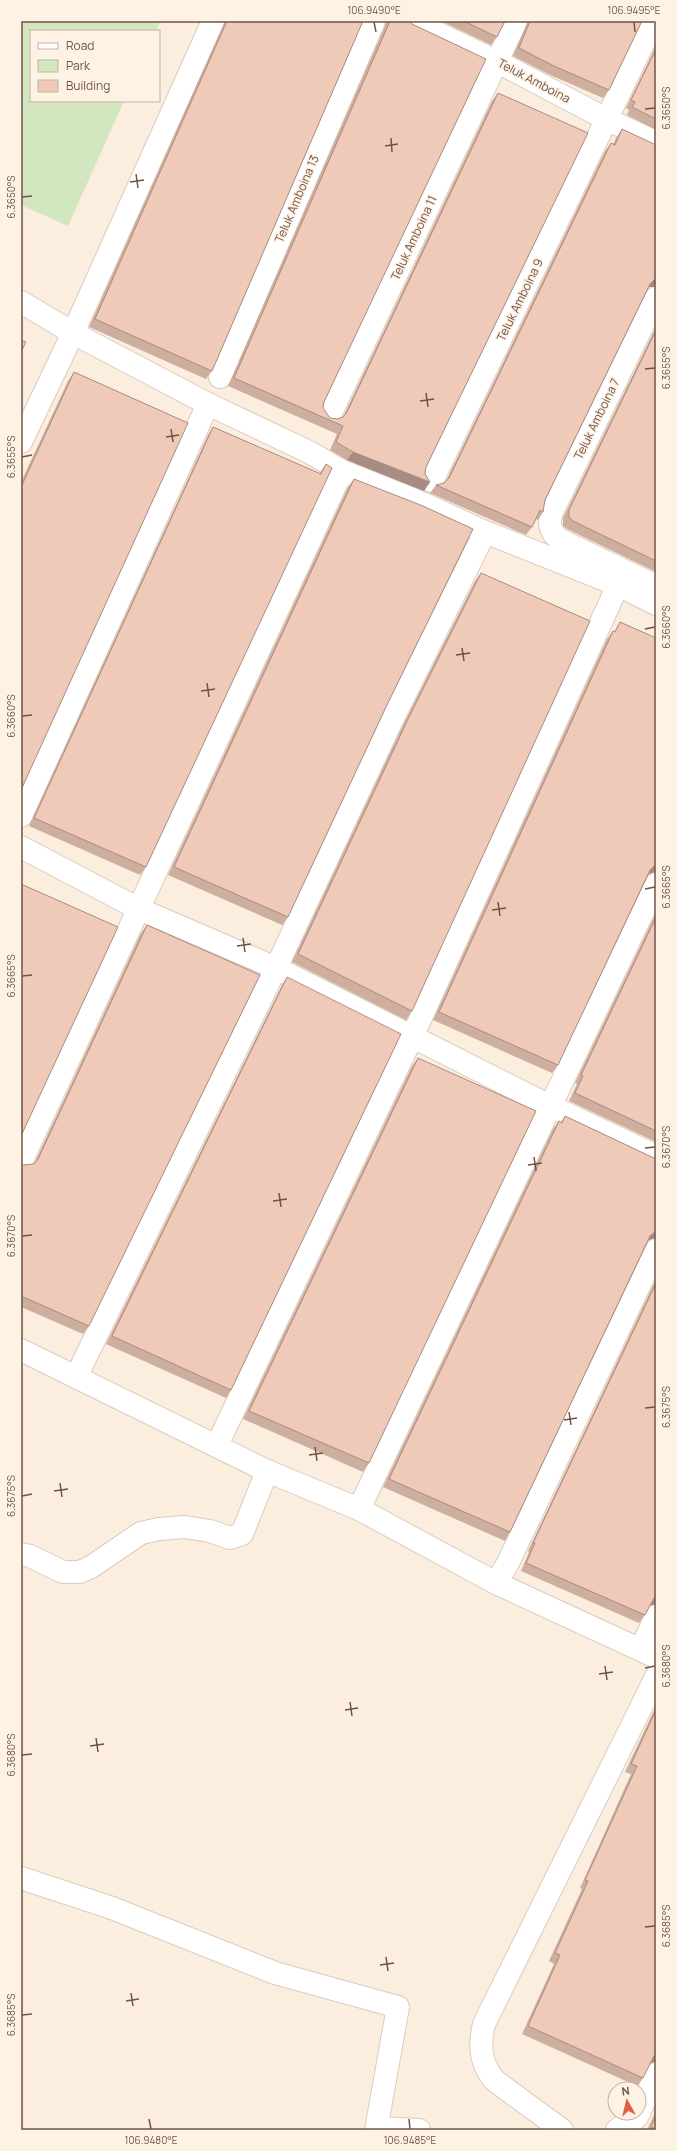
<svg xmlns="http://www.w3.org/2000/svg" width="677" height="2151" font-family="Manrope,sans-serif">
	<style>
		.green { fill: #d2e7bf }
		.lines { fill: none; stroke-linecap: round; stroke-linejoin: round }
		.minor-casing { stroke: #decabc; stroke-width: 24 }
		.minor { stroke: #fff; stroke-width: 22 }
		.wall { fill: #ceae9e }
		.shaded-wall { fill: #a78d81 }
		.building { fill: #efcab8; stroke: #a78d81 }
		.ticks { fill: none; stroke: #705348; stroke-width: 1.5 }
		.labels { text-anchor: middle; stroke-width: 3; stroke-linejoin: round; paint-order: stroke }
		.street-label { font-size: 12px; fill: #705348; stroke: #fef2e5 }
		.neatline { fill: none; stroke: #705348; stroke-width: 1.5 }
		.ticks-label { font-size: 10px; text-anchor: middle; fill: #705348 }
	</style>
	<rect width="100%" height="100%" fill="#fbeedf"/>
	<path class="green" d="M21,21H160L156,31H31V101H124L68,226L21,205Z"/>
	<g class="lines">
		<defs>
			<g id="minor">
				<path d="M412,21L498,62L608,120L656,142"/>
				<path d="M656,298L551,514C548,526 551,533 560,540L656,586"/>
				<path d="M21,302L73,333L208,404L311,453L342,471L422,503L485,532L618,585L656,604"/>
				<path d="M220,377L374,21"/>
				<path d="M330,415L516,21"/>
				<path d="M21,442L73,333L213,21"/>
				<path d="M432,481L654,21"/>
				<path d="M21,816L208,404"/>
				<path d="M21,847L139,909L276,968L550,1106L656,1156"/>
				<path d="M21,1162L342,471"/>
				<path d="M21,1350L267,1471L359,1509L496,1583L656,1657"/>
				<path d="M76,1377L276,968L392,720L485,532"/>
				<path d="M217,1445L413,1035L618,585"/>
				<path d="M359,1509L656,884"/>
				<path d="M21,1554L30,1556L63,1572H80L91,1567L141,1533L159,1529L185,1527L210,1531L230,1538L242,1534L267,1471"/>
				<path d="M496,1583L508,1563L656,1250"/>
				<path d="M641,1649L656,1616"/>
				<path d="M21,1878L112,1908L275,1973L398,2007L376,2130"/>
				<path d="M639,2113L656,2074"/>
				<path d="M377,2128L419,2130"/>
				<path d="M562,2130L494,2080C480,2062 479,2046 484,2024L656,1677"/>
				<path d="M617,2130L637,2117L639,2113"/>
			</g>
		</defs>
		<use href="#minor" class="minor-casing"/>
		<use href="#minor" class="minor"/>
	</g>
	<g class="wall">
		<path d="M225,21H363L212,371L206,379L89,327Z"/>
		<path d="M386,21H410L324,402L323,408L330,418L337,419L343,417L492,101L498,93L426,467L425,474L430,482L424,491L347,460L330,450L337,434L228,386L385,26Z"/>
		<path d="M441,21H505L497,37L491,45Z"/>
		<path d="M528,21H642L609,90L603,98L548,74L513,56Z"/>
		<path d="M656,46V130L627,115L629,110L626,108Z"/>
		<path d="M622,129L649,287L545,500L543,512L538,520L536,519L532,527L526,535L430,493L436,485L444,483H445L605,151L611,143L613,144L616,138Z"/>
		<path d="M656,327V572L567,529L563,526V518Z"/>
		<path d="M74,372L21,790V482L68,381Z"/>
		<path d="M213,427L319,474L326,464L146,867L140,875L29,826L208,435Z"/>
		<path d="M354,479L386,707L288,917L282,925L168,875L348,487Z"/>
		<path d="M481,573L412,1011L406,1020L292,962L403,725L475,581Z"/>
		<path d="M620,622L655,872L649,874L558,1065L552,1073L433,1020L607,639L613,631L614,632Z"/>
		<path d="M656,913V1142L569,1101L577,1084L575,1083Z"/>
		<path d="M147,925L89,1326L83,1334L21,1307V1165H22L34,1164L141,933Z"/>
		<path d="M287,977L231,1390L226,1398L106,1344L282,985Z"/>
		<path d="M418,1058L369,1463L363,1472L243,1419L412,1066Z"/>
		<path d="M565,1116L656,1159V1238H655L649,1240L510,1532L505,1541L383,1487L553,1129L559,1121L561,1122Z"/>
		<path d="M656,1279V1604L650,1606L645,1615L639,1623L521,1571L529,1552L528,1551Z"/>
		<path d="M656,1706V2062H654L650,2063L643,2078L637,2086L522,2034L554,1964L549,1961L582,1889L580,1888L631,1774L625,1772Z"/>
		<path d="M656,2111V2130H647Z"/>
	</g>
	<g class="shaded-wall">
		<path d="M655,279H656V287H649L645,293L650,284Z"/>
		<path d="M353,452L430,482L424,491L347,460Z"/>
		<path d="M656,865V872H655L649,874L650,870L654,866Z"/>
		<path d="M655,1231H656V1238H655L649,1240L650,1236Z"/>
		<path d="M656,1597V1604L648,1606L654,1598Z"/>
		<path d="M656,2055V2062H654L648,2064L654,2056Z"/>
	</g>
	<g class="building">
		<path d="M227,21H363L212,371L95,319Z"/>
		<path d="M390,21H410L412,24L486,59L324,402L323,408L330,418L337,419L343,417L347,412L498,93L588,133L426,467L425,474L430,482L353,452L336,442L343,426L234,378Z"/>
		<path d="M464,21H505L497,37Z"/>
		<path d="M530,21H642L609,90L554,66L519,48Z"/>
		<path d="M656,49V119L632,107L635,102L631,100Z"/>
		<path d="M622,129L656,145V279H655L650,284L545,500L543,512L540,510L532,527L436,485L444,483L449,478L611,143L615,145Z"/>
		<path d="M656,330V561L573,521L569,517V510Z"/>
		<path d="M21,340L26,342L21,352Z"/>
		<path d="M74,372L188,423L21,790V487Z"/>
		<path d="M213,427L321,474L326,464L332,468L146,867L34,818Z"/>
		<path d="M354,479L423,506L473,529L386,707L288,917L174,867Z"/>
		<path d="M481,573L590,621L412,1011L298,954L409,717Z"/>
		<path d="M620,622L656,638V865L654,866L650,870L558,1065L439,1012L613,631L615,632Z"/>
		<path d="M21,884L118,927L21,1136Z"/>
		<path d="M656,917V1131L575,1093L583,1076L581,1075Z"/>
		<path d="M147,925L260,975L89,1326L21,1296V1165H22L34,1164L38,1159Z"/>
		<path d="M287,977L401,1034L231,1390L112,1336Z"/>
		<path d="M418,1058L536,1111L369,1463L249,1411Z"/>
		<path d="M565,1116L656,1159V1231L650,1236L510,1532L389,1479L559,1121L562,1123Z"/>
		<path d="M656,1283V1597L654,1598L645,1615L526,1563L535,1543H533Z"/>
		<path d="M656,1710V2055L654,2056L643,2078L528,2026L560,1955L555,1953L588,1881L585,1880L637,1766L631,1764Z"/>
		<path d="M656,2115V2129L651,2127Z"/>
	</g>
	<path class="ticks" d="M374,22L376,32M634,22L635,32M645,109L655,108M391,138L392,152M385,146L398,144M136,174L138,188M130,182L144,180M22,197L32,196M645,369L655,368M426,393L428,407M420,401L434,399M171,429L173,442M166,437L179,435M22,457L32,455M645,629L655,627M462,648L464,661M456,655L470,653M207,683L209,697M201,691L215,689M22,716L32,715M645,889L655,887M498,902L500,916M492,910L506,908M243,938L245,952M237,946L251,944M22,976L32,975M645,1148L655,1147M534,1157L536,1171M528,1165L542,1163M279,1193L281,1207M273,1201L287,1199M22,1236L32,1235M645,1408L655,1407M569,1412L571,1425M564,1420L577,1418M315,1447L317,1461M309,1455L323,1453M60,1483L62,1497M54,1491L68,1489M22,1496L32,1494M605,1666L607,1680M645,1668L655,1666M599,1674L613,1672M350,1702L352,1716M345,1710L358,1708M96,1738L98,1752M90,1746L104,1744M22,1755L32,1754M645,1927L655,1926M386,1957L388,1971M380,1965L394,1963M131,1993L133,2006M126,2001L139,1999M22,2015L32,2014M149,2119L151,2129M409,2119L410,2129"/>
	<g class="labels">
		<g class="street-label">
			<text transform="translate(534 81) rotate(28)" y="4">Teluk Amboina</text>
			<text transform="translate(297 199) rotate(-67)" y="4">Teluk Amboina 13</text>
			<text transform="translate(414 238) rotate(-65)" y="4">Teluk Amboina 11</text>
			<text transform="translate(520 300) rotate(-64)" y="4">Teluk Amboina 9</text>
			<text transform="translate(597 419) rotate(-64)" y="4">Teluk Amboina 7</text>
		</g>
	</g>
	<rect width="677" height="2151" fill="none" stroke="#fef2e5" stroke-width="44"/>
	<rect x="30" y="30" width="130" height="72" fill="#fef2e5" stroke="#c5b2a6"/>
	<rect x="38" y="43" width="20" height="6" fill="#ffffff" stroke="#c5b2a6"/>
	<text x="66" y="50" font-size="12" fill="#705348">Road</text>
	<rect x="38" y="60" width="20" height="12" fill="#d2e7bf" stroke="#c5b2a6"/>
	<text x="66" y="70" font-size="12" fill="#705348">Park</text>
	<rect x="38" y="80" width="20" height="12" fill="#efcab8" stroke="#c5b2a6"/>
	<text x="66" y="90" font-size="12" fill="#705348">Building</text>
	<g transform="translate(627 2101) rotate(352)"><circle r="19" fill="#fef2e5" stroke="#c5b2a6"/>
	<path d="M0-3L7 15L0 10L-7 15Z" fill="#e25e47"/>
	<text y="-6" font-size="11" font-weight="bold" text-anchor="middle" fill="#705348">N</text>
	</g>
	<rect x="22" y="22" width="633" height="2107" class="neatline"/>
	<g class="ticks-label">
		<text x="374" y="14">106.9490°E</text>
		<text x="634" y="14">106.9495°E</text>
		<text transform="translate(666 108) rotate(-90)" y="4">6.3650°S</text>
		<text transform="translate(11 197) rotate(-90)" y="4">6.3650°S</text>
		<text transform="translate(666 368) rotate(-90)" y="4">6.3655°S</text>
		<text transform="translate(11 457) rotate(-90)" y="4">6.3655°S</text>
		<text transform="translate(666 627) rotate(-90)" y="4">6.3660°S</text>
		<text transform="translate(11 716) rotate(-90)" y="4">6.3660°S</text>
		<text transform="translate(666 887) rotate(-90)" y="4">6.3665°S</text>
		<text transform="translate(11 976) rotate(-90)" y="4">6.3665°S</text>
		<text transform="translate(666 1147) rotate(-90)" y="4">6.3670°S</text>
		<text transform="translate(11 1236) rotate(-90)" y="4">6.3670°S</text>
		<text transform="translate(666 1407) rotate(-90)" y="4">6.3675°S</text>
		<text transform="translate(11 1496) rotate(-90)" y="4">6.3675°S</text>
		<text transform="translate(666 1666) rotate(-90)" y="4">6.3680°S</text>
		<text transform="translate(11 1755) rotate(-90)" y="4">6.3680°S</text>
		<text transform="translate(666 1926) rotate(-90)" y="4">6.3685°S</text>
		<text transform="translate(11 2015) rotate(-90)" y="4">6.3685°S</text>
		<text x="151" y="2144">106.9480°E</text>
		<text x="410" y="2144">106.9485°E</text>
	</g>
</svg>
